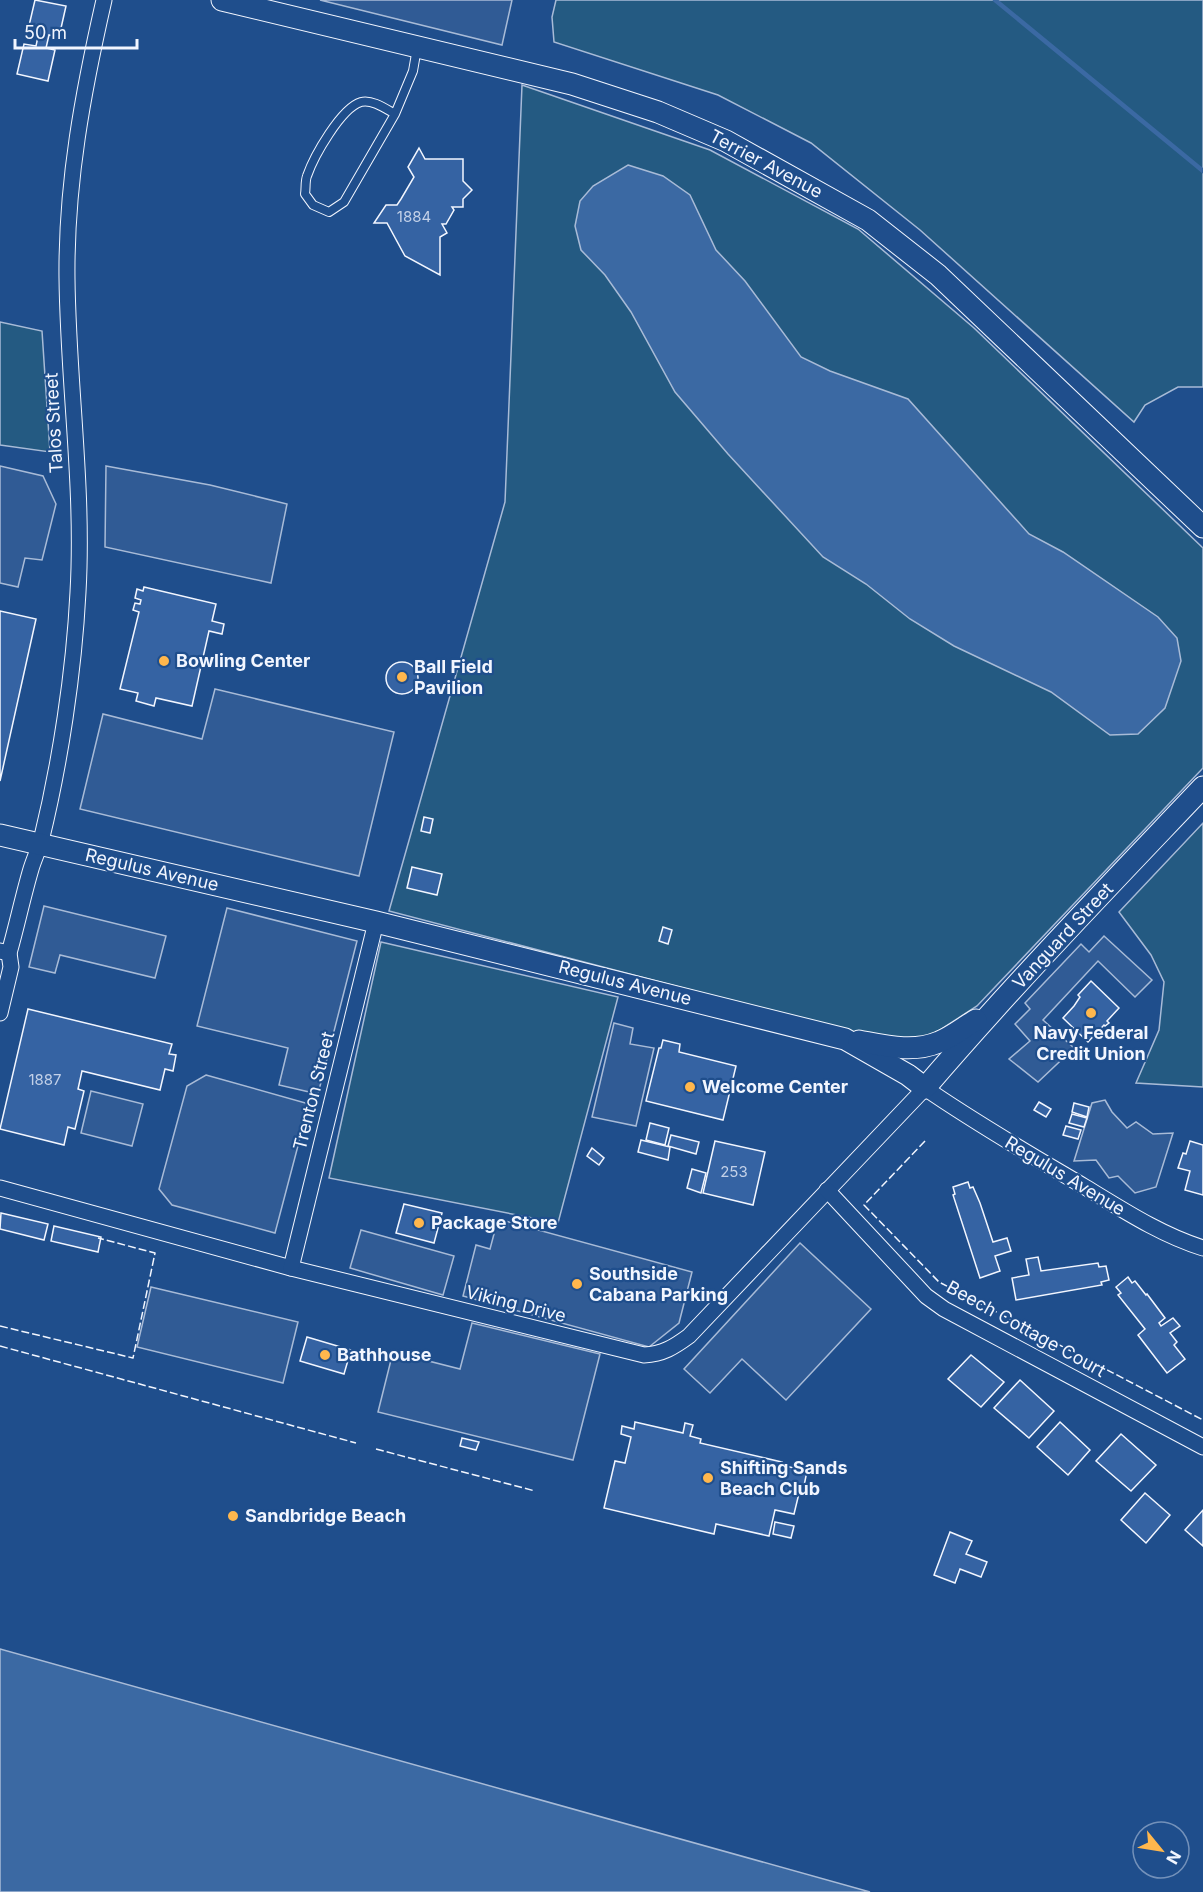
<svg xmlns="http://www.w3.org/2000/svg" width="1203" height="1892" font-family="Inter,sans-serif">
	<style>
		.green { fill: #245a82; stroke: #a8bbd7; stroke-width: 1.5 }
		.parking { fill: #305b95; stroke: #a8bbd7; stroke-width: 1.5 }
		.water { fill: #3b69a3; stroke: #a8bbd7; stroke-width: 1.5 }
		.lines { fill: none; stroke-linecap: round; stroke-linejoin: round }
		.stream { stroke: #3b69a3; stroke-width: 4.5 }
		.building { fill: #3563a3; stroke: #f2f6ff; stroke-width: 1.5 }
		.lane-casing { stroke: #f2f6ff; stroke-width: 10 }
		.street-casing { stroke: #f2f6ff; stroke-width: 17 }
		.secondary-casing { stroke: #f2f6ff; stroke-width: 23 }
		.lane { stroke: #1f4e8c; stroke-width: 8 }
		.street { stroke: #1f4e8c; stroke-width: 15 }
		.secondary { stroke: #1f4e8c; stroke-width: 21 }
		.fence { stroke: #f2f6ff; stroke-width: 1.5; stroke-dasharray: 8 3; stroke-linecap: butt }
		.poi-dot { fill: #ffb74d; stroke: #1f4e8c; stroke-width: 2 }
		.labels { text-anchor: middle; stroke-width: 4.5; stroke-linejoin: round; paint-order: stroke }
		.number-label { font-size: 15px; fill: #c3d1e8 }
		.street-label { font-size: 18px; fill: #f2f6ff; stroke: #1f4e8c }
		.poi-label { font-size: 18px; font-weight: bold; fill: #f2f6ff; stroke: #1f4e8c; text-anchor: start }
	</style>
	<rect width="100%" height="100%" fill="#1f4e8c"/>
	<g class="green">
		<path d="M556,0H1203V387H1178L1145,405L1134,422L920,230L811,143L718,95L554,42L552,17Z"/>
		<path d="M522,85L710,150L858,229L974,328L1203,548V768L977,1006L926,1039H878L389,911L505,502Z"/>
		<path d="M0,322L42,331L50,452L0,445Z"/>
		<path d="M1203,823V1087L1136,1083L1159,1030L1164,982L1151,955L1119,912Z"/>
		<path d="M381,942L618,997L558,1223L329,1178Z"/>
	</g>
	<g class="parking">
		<path d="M320,0H512L502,45Z"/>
		<path d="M0,466L43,476L56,504L42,560L25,558L18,587L0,583Z"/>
		<path d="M106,466L210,485L287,504L271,583L105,547Z"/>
		<path d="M215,689L394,732L359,876L80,809L103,714L202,739Z"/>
		<path d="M44,906L166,936L155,978L60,955L55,973L29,967Z"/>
		<path d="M227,908L357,941L318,1094L279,1085L288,1048L197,1026Z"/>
		<path d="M1104,936L1152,980L1135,997L1098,961L1043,1020L1074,1048L1038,1082L1009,1059L1030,1041L1015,1024L1030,1009L1025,1003L1081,944L1089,952Z"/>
		<path d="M614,1023L633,1028L630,1044L654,1048L636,1126L592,1117Z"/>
		<path d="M206,1075L309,1104L275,1233L172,1205L159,1189L187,1086Z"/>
		<path d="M91,1091L143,1104L132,1146L81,1133Z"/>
		<path d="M1105,1100L1112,1112L1127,1128L1136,1122L1153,1134L1173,1133L1156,1187L1135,1193L1118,1176L1109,1178L1096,1160L1074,1161L1092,1103Z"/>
		<path d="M498,1219L692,1272L679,1323L649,1347L463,1296L476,1245L490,1249Z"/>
		<path d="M361,1230L454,1256L443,1295L350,1268Z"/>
		<path d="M800,1243L871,1309L786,1400L742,1359L710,1393L684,1369Z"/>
		<path d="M151,1287L298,1322L283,1383L137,1347Z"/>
		<path d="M472,1323L600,1354L573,1460L378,1412L393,1352L460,1369Z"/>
	</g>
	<g class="water">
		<path d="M628,165L663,176L690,195L716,250L745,281L801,357L830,371L908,399L1029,534L1063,552L1158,617L1177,638L1181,661L1165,708L1138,734L1110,735L1051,692L954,646L910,619L866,584L823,557L728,454L675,392L631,312L605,275L581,250L575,226L580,201L593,186Z"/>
		<path d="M0,1649L870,1892H0Z"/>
	</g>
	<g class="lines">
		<path class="stream" d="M995,0L1203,171"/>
	</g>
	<g class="building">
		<path d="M35,0L66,6L59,37L49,35L46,48L55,50L48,81L17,74L24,44L36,46L39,32L28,30Z"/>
		<path d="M419,148L425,159H463V181L472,190L463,199V207H452L454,210L446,224H442L447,233L440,237V275L405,256L387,223H374L386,205H397L401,199L414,177L408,167Z"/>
		<path d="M144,587L216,604L212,621L224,624L222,634L209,631L192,706L156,698L154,706L136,701L138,693L120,689L139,612L133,610L135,603L140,604L141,600L135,598L137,589L143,591Z"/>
		<path d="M0,611L36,619L0,781Z"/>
		<circle cx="402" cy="678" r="16"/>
		<path d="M424,817L433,819L430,833L421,831Z"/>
		<path d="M412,867L442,874L437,895L407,888Z"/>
		<path d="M663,927L672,930L668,944L659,941Z"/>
		<path d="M1091,981L1119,1008L1107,1021L1109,1023L1105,1026L1104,1025L1088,1042L1063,1018L1074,1006L1080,997L1078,995Z"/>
		<path d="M28,1009L172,1044L169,1054L176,1055L173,1071L165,1069L160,1090L82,1071L78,1089L84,1091L75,1129L68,1127L64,1145L0,1129Z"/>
		<path d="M663,1040L680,1044L679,1052L736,1066L723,1120L646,1101L659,1048H661Z"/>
		<path d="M1039,1102L1051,1109L1046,1117L1034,1110Z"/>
		<path d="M1074,1103L1089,1107L1087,1117L1072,1112Z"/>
		<path d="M1072,1114L1087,1118L1084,1127L1069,1123Z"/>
		<path d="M650,1123L669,1128L665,1145L646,1140Z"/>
		<path d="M1066,1126L1081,1130L1078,1139L1063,1135Z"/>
		<path d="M671,1135L699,1142L696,1154L668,1146Z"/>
		<path d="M641,1140L670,1147L668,1160L638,1152Z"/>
		<path d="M715,1141L765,1152L753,1205L703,1193Z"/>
		<path d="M1190,1141L1203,1145V1195L1185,1190L1190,1171L1178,1168L1183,1153L1186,1154Z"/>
		<path d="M592,1148L604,1158L599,1165L587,1156Z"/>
		<path d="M692,1169L706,1173L701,1193L687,1188Z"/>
		<path d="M968,1182L970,1188L973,1187L980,1203L993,1242L1007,1238L1011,1251L995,1256L1000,1271L980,1278L953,1195L955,1194L953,1187Z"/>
		<path d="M404,1204L442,1213L434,1243L396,1233Z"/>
		<path d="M1,1213L48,1224L44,1240L0,1229Z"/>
		<path d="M54,1226L101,1237L98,1252L51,1241Z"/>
		<path d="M1038,1257L1041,1271L1098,1263L1099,1267L1106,1266L1109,1280L1101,1282L1102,1285L1016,1300L1012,1278L1029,1275L1026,1259Z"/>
		<path d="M1128,1277L1132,1283L1135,1281L1146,1295L1147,1294L1165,1318L1159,1323L1161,1326L1173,1318L1180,1326L1170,1333L1177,1342L1174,1345L1185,1359L1167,1373L1138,1335L1145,1329L1118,1295L1121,1293L1116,1287Z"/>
		<path d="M307,1337L351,1350L344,1374L300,1361Z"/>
		<path d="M971,1355L1004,1382L981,1407L948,1379Z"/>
		<path d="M1020,1380L1054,1411L1029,1438L994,1408Z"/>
		<path d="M635,1422L683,1433L685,1423L693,1425L690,1436L701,1439L700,1443L782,1462L781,1465L807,1471L804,1486L801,1485L794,1514L775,1510L769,1536L716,1524L714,1534L604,1508L615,1461L625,1463L631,1437L621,1434L622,1426L634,1429Z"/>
		<path d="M1060,1422L1090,1450L1068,1475L1037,1447Z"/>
		<path d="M1121,1434L1156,1465L1131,1491L1096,1461Z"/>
		<path d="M462,1438L479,1442L476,1450L460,1446Z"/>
		<path d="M1145,1493L1170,1515L1146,1543L1121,1520Z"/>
		<path d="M1203,1510V1546L1185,1530Z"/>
		<path d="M775,1522L794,1526L791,1538L773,1534Z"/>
		<path d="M950,1532L972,1541L966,1554L987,1562L981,1577L960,1569L955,1583L934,1575Z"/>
	</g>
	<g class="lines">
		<defs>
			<path id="lane" d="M395,114L344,202L329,212L313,205L305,194C306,188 305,181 307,176C314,156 341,108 361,102C372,99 386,109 395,114L413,71L417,48"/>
			<g id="street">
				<path d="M0,951L9,953C17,925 23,896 31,869C34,859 38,851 41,841C60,764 74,672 78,592C84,487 68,383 67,278C66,183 83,92 104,0"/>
				<path d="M0,1013L11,967L9,953"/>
				<path d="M0,1188L291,1268L644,1355C663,1354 674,1347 689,1336L925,1088C977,1124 1031,1155 1085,1187C1123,1210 1161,1235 1203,1248"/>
				<path d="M827,1190L926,1296L944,1309L1203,1447"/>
				<path d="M291,1268L376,922"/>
			</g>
			<g id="secondary">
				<path d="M222,0L572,84L658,112L726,141L868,220L938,275L1203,527"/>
				<path d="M0,835L376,922L845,1039L908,1075L925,1088C1014,984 1109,886 1203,787"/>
				<path d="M859,1041C886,1046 913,1053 939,1042C952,1037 964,1027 976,1020"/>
			</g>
		</defs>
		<use href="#lane" class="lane-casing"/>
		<use href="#street" class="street-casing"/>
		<use href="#secondary" class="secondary-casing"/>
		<use href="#lane" class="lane"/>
		<use href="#street" class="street"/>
		<use href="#secondary" class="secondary"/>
		<g class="fence">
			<path d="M925,1141L864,1205L939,1282L1203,1420"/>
			<path d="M0,1326L133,1358L155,1253L98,1238"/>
			<path d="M0,1346L356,1443"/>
			<path d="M376,1449L535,1491"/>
		</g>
	</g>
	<g class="poi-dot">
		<circle cx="164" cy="661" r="6"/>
		<circle cx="402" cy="677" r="6"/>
		<circle cx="1091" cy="1013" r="6"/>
		<circle cx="690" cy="1087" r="6"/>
		<circle cx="419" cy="1223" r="6"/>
		<circle cx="577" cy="1284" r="6"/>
		<circle cx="325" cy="1355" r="6"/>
		<circle cx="708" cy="1478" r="6"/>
		<circle cx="233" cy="1516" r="6"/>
	</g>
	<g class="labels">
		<g class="number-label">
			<text x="414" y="222">1884</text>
			<text x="45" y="1085">1887</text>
			<text x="734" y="1177">253</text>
		</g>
		<g class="street-label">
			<text transform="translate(766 164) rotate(28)" y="6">Terrier Avenue</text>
			<text transform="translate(54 423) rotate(-93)" y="6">Talos Street</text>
			<text transform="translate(152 870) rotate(13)" y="6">Regulus Avenue</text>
			<text transform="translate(1063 936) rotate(-47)" y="6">Vanguard Street</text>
			<text transform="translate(625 983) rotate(14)" y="6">Regulus Avenue</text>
			<text transform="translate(314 1091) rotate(-76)" y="6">Trenton Street</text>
			<text transform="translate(1065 1176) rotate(31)" y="6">Regulus Avenue</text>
			<text transform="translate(516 1304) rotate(14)" y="6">Viking Drive</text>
			<text transform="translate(1026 1329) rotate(29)" y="6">Beech Cottage Court</text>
		</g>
		<g class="poi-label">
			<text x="176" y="667">Bowling Center</text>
			<text x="414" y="673">Ball Field<tspan x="414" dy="21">Pavilion</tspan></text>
			<text x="1091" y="1039" text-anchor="middle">Navy Federal<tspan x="1091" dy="21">Credit Union</tspan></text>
			<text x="702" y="1093">Welcome Center</text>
			<text x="431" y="1229">Package Store</text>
			<text x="589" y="1280">Southside<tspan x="589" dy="21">Cabana Parking</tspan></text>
			<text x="337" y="1361">Bathhouse</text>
			<text x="720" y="1474">Shifting Sands<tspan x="720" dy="21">Beach Club</tspan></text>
			<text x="245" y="1522">Sandbridge Beach</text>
		</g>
	</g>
	<g transform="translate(1161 1850) rotate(120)"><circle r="28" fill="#1f4e8c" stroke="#7391ba" stroke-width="1.5"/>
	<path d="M0-4.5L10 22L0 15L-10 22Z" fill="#ffb74d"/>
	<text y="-9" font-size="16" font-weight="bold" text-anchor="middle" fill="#f2f6ff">N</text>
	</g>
	<path d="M15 39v9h122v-9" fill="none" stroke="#f2f6ff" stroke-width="3"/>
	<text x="24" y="39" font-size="18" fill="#f2f6ff" stroke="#1f4e8c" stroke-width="4.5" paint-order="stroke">50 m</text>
</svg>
